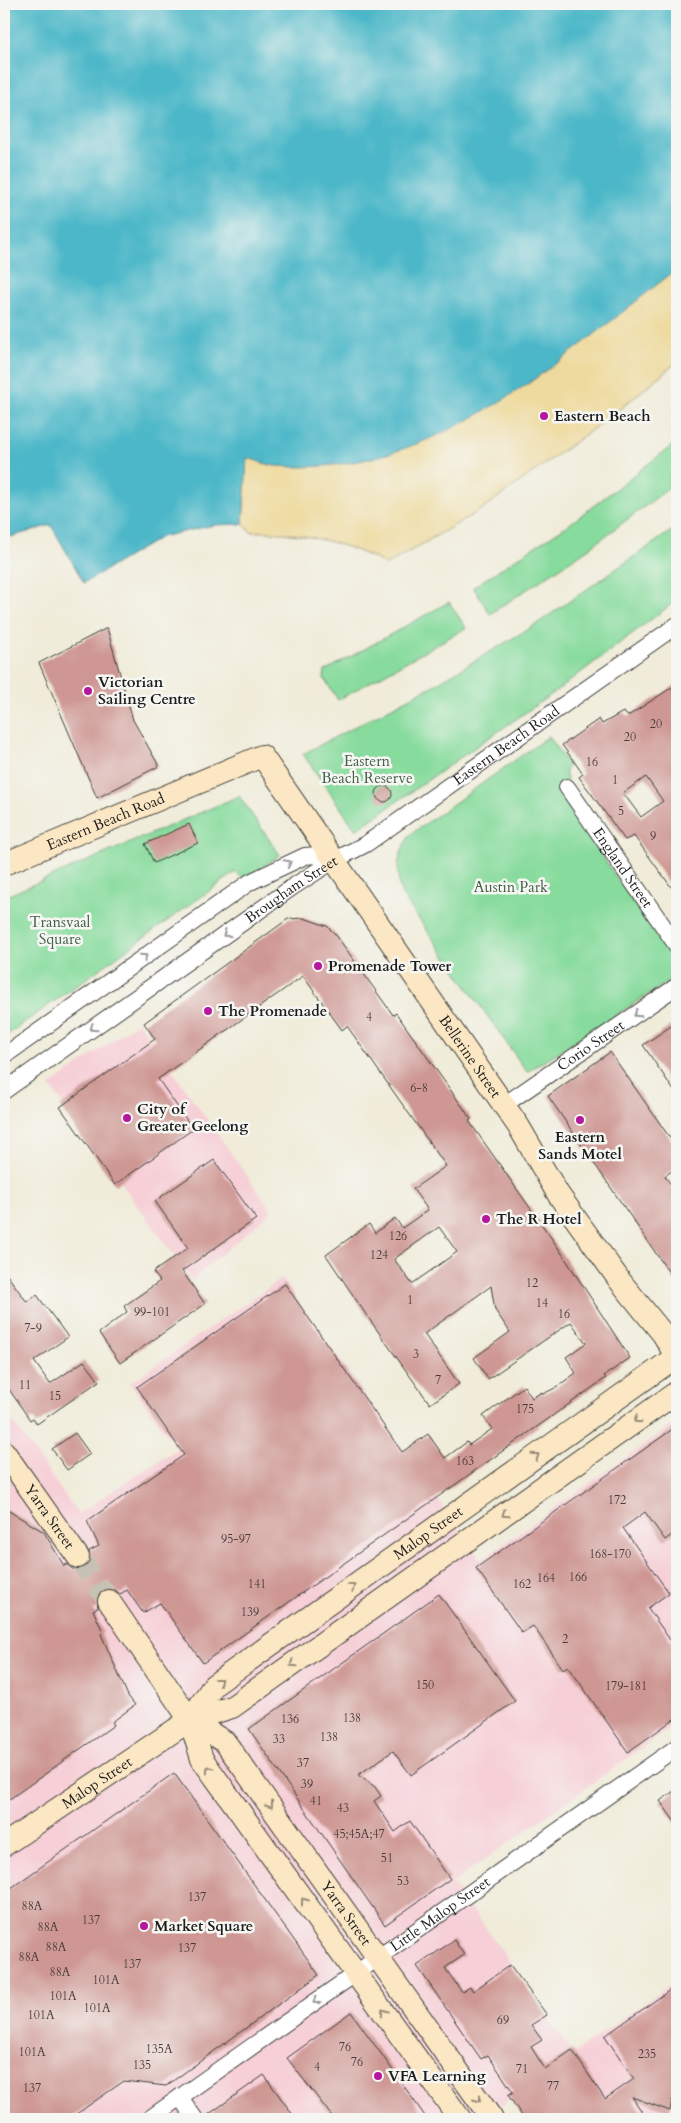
<svg xmlns="http://www.w3.org/2000/svg" width="681" height="2123" font-family="Cardo,serif">
	<style>
		.built { fill: #f6cfd7 }
		.green { fill: #87db9d; stroke: #527c5c }
		.sand { fill: #eeda9e; stroke: #857b5d }
		.water { fill: #4bb7c8; stroke: #346a72 }
		.building { fill: #ce9793; fill-rule: evenodd }
		.lines { fill: none; stroke-linecap: round; stroke-linejoin: round }
		.secondary-tunnel { stroke: #c6c2b3; stroke-width: 22; stroke-dasharray: 22 11; stroke-linecap: butt }
		.street-casing { stroke: #3c3b38; stroke-width: 18 }
		.secondary-casing { stroke: #3c3b38; stroke-width: 24 }
		.street { stroke: #fff; stroke-width: 16 }
		.secondary { stroke: #fbe7c3; stroke-width: 22 }
		.oneway { stroke: #999 }
		.oneway2 { stroke: #978c78 }
		.poi-dot { fill: #b5179e; stroke: #f6f6f2; stroke-width: 2 }
		.labels { text-anchor: middle; stroke-width: 5; stroke-linejoin: round; paint-order: stroke }
		.number-label { font-size: 12px; fill: #483b3a }
		.poi-label { font-size: 15px; font-weight: bold; fill: #1c1c1c; stroke: #f6f6f2; text-anchor: start }
		.street-label { font-size: 15px; fill: #1c1c1c; stroke: #f6f6f2 }
		.park-label { font-size: 15px; fill: #415f49; stroke: #f6f6f2 }
	</style>
	<rect width="100%" height="100%" fill="#f6f6f2"/>
	<filter id="ink" filterUnits="userSpaceOnUse"><feTurbulence type="fractalNoise" baseFrequency=".02" numOctaves="2"/><feDisplacementMap in="SourceGraphic" scale="10" xChannelSelector="R" yChannelSelector="G"/><feConvolveMatrix kernelMatrix="1 2 1 2 8 2 1 2 1" color-interpolation-filters="sRGB"/></filter>
	<filter id="wash" filterUnits="userSpaceOnUse"><feTurbulence type="fractalNoise" baseFrequency=".0096" numOctaves="4" result="noise"/><feDisplacementMap in="SourceGraphic" scale="20" xChannelSelector="R" yChannelSelector="G"/><feGaussianBlur stdDeviation="1.12" result="paint"/><feColorMatrix in="noise" values="0 0 0 0 0 0 0 0 0 0 0 0 0 0 0 0 0 1.4 0 .05"/><feComposite in="paint" operator="in"/></filter>
	<g filter="url(#wash)">
		<rect width="100%" height="100%" fill="#f0ecd9"/>
		<g class="built">
			<path d="M138,1022L272,1211L192,1280L50,1086Z"/>
			<path d="M282,1278L481,1560L677,1421V1723L452,1883L481,1921L573,2054L677,1980V2103L656,2119H525L510,2099L485,2119H4V1409L78,1514L177,1449L130,1383Z"/>
		</g>
		<g class="green">
			<path d="M677,442V482L588,549L490,614L473,587L571,523Z"/>
			<path d="M677,527V600L555,692L356,830L303,754L434,685L535,625Z"/>
			<path d="M449,602L466,628L338,700L324,678L325,671Z"/>
			<path d="M549,736L569,766L565,770L567,780L559,792L560,795L677,965V976L527,1072L402,895C395,873 397,853 411,834Z"/>
			<path d="M239,796L280,855L244,880L236,872L4,1037V897Z"/>
		</g>
		<path class="sand" d="M677,269V362L615,413L481,510L386,565C351,543 292,530 251,532L243,524L247,458L274,466L528,384Z"/>
		<path class="water" d="M4,4H677V269C561,359 435,479 276,466C267,465 256,460 247,458L243,524L214,525L161,537L84,583L51,525L4,539Z"/>
		<g id="blocks">
			<g class="building">
				<path d="M107,628L133,720L159,766L97,798L39,663Z"/>
				<path d="M677,684V895L634,836L625,840L579,777L583,774L562,745L599,719L602,724L623,712L628,716ZM646,777L663,801L641,817L623,793Z"/>
				<circle cx="384" cy="794" r="8"/>
				<path d="M189,824L198,843L154,863L145,844Z"/>
				<path d="M304,918L327,926L336,935L393,1015L396,1013L471,1119L469,1121L559,1249L630,1358L604,1376L606,1378L203,1663L160,1603L143,1613L127,1590L120,1594L114,1589L101,1590L97,1596L98,1608L93,1610L103,1632L101,1634L128,1696L135,1705L112,1722L114,1725L4,1803V1508L44,1532L64,1566L67,1564L72,1569L79,1570L86,1567L90,1562L89,1551L99,1546L87,1521L184,1455L137,1387L285,1284L402,1452L428,1434L445,1458L467,1442L469,1445L492,1429L483,1416L524,1386L532,1398L542,1392L543,1394L555,1388L576,1373L566,1357L586,1343L571,1322L488,1379L474,1358L510,1332L495,1310L491,1286L424,1334L459,1384L430,1404L367,1316L326,1255L369,1224L375,1233L395,1218L402,1228L428,1210L413,1189L446,1166L347,1026L342,1030L303,976L158,1079L193,1129L115,1185L60,1107L155,1039L144,1023L288,919ZM439,1227L457,1252L412,1284L394,1259Z"/>
				<path d="M677,1022V1095L643,1045Z"/>
				<path d="M610,1052L677,1148V1167L665,1176L677,1194V1284L548,1096Z"/>
				<path d="M214,1160L256,1219L182,1271L205,1304L120,1363L99,1333L127,1312L124,1306L160,1281L153,1272L188,1248L155,1201Z"/>
				<path d="M4,1271L27,1302L37,1295L68,1337L34,1361L50,1384L84,1361L99,1381L37,1424L33,1418L30,1420L4,1382Z"/>
				<path d="M677,1426V1531L665,1540L645,1512L623,1528L669,1593L648,1608L677,1650V1717L628,1752L568,1666L563,1669L533,1626L522,1633L476,1568Z"/>
				<path d="M75,1433L90,1454L67,1470L52,1449Z"/>
				<path d="M439,1594L515,1701L411,1775L393,1751L358,1775L375,1787L381,1796L374,1801L395,1832L410,1821L450,1879L385,1925L249,1729Z"/>
				<path d="M174,1773L319,1975L166,2086L124,2081L69,2119H4V1893Z"/>
				<path d="M677,1789V1825L660,1801Z"/>
				<path d="M454,1940L464,1955L445,1968L462,1992L470,1987L473,1991L510,1965L547,2015L531,2025L542,2040L531,2047L545,2069L572,2050L605,2099L634,2079L605,2036L677,1985V2096L672,2100L670,2111L632,2097L647,2119H524L508,2095L513,2092L488,2055L481,2059L417,1966Z"/>
				<path d="M351,2012L382,2055L427,2119H334L287,2058Z"/>
				<path d="M264,2075L296,2119H205V2117Z"/>
			</g>
		</g>
	</g>
	<g filter="url(#ink)">
		<use href="#blocks" fill-opacity="0" stroke="#3c3b38" stroke-width="1"/>
		<g class="lines">
			<path class="secondary-tunnel" d="M78,1557L109,1601"/>
			<defs>
				<g id="street">
					<path id="s1" d="M567,787L677,946"/>
					<path d="M4,1056L250,882L305,856L317,855L333,861"/>
					<path id="s2" d="M4,1091L294,886L333,861L366,844L677,625"/>
					<path id="s3" d="M504,1105L677,986"/>
					<path d="M180,2097L195,2119"/>
					<path id="s4" d="M149,2119L677,1747"/>
				</g>
				<g id="secondary">
					<path id="s5" d="M4,864L262,756L519,1127L558,1194L620,1281L663,1334L677,1358"/>
					<path id="s6" d="M4,1452L78,1557"/>
					<path d="M109,1601L190,1720L202,1759L460,2119"/>
					<path id="s7" d="M190,1720L214,1685L677,1356"/>
					<path id="s8" d="M190,1720L225,1742L492,2119"/>
					<path id="s9" d="M4,1845L190,1720L232,1707L677,1392"/>
				</g>
			</defs>
			<use href="#street" class="street-casing"/>
			<use href="#secondary" class="secondary-casing"/>
			<use href="#street" class="street"/>
			<use href="#secondary" class="secondary"/>
		</g>
		<defs><path id="oneway-chevron" d="M-2-3.5L2.5 0L-2 3.5" fill="none" stroke-width="1.6" stroke-linecap="round" stroke-linejoin="round" transform="scale(1.25)"/></defs>
		<g class="oneway">
			<use href="#oneway-chevron" transform="translate(288 863) rotate(-28)"/>
			<use href="#oneway-chevron" transform="translate(226 934) rotate(145)"/>
			<use href="#oneway-chevron" transform="translate(144 957) rotate(-35)"/>
			<use href="#oneway-chevron" transform="translate(637 1014) rotate(145)"/>
			<use href="#oneway-chevron" transform="translate(93 1028) rotate(145)"/>
			<use href="#oneway-chevron" transform="translate(316 2001) rotate(144)"/>
		</g>
		<g class="oneway2">
			<use href="#oneway-chevron" transform="translate(637 1420) rotate(145)"/>
			<use href="#oneway-chevron" transform="translate(536 1456) rotate(-35)"/>
			<use href="#oneway-chevron" transform="translate(505 1514) rotate(145)"/>
			<use href="#oneway-chevron" transform="translate(352 1587) rotate(-35)"/>
			<use href="#oneway-chevron" transform="translate(293 1664) rotate(145)"/>
			<use href="#oneway-chevron" transform="translate(219 1681) rotate(-38)"/>
			<use href="#oneway-chevron" transform="translate(209 1769) rotate(-126)"/>
			<use href="#oneway-chevron" transform="translate(270 1805) rotate(54)"/>
			<use href="#oneway-chevron" transform="translate(304 1901) rotate(-126)"/>
			<use href="#oneway-chevron" transform="translate(384 2012) rotate(-125)"/>
			<use href="#oneway-chevron" transform="translate(478 2099) rotate(55)"/>
		</g>
	</g>
	<g class="poi-dot">
		<circle cx="544" cy="416" r="5"/>
		<circle cx="88" cy="691" r="5"/>
		<circle cx="318" cy="966" r="5"/>
		<circle cx="208" cy="1011" r="5"/>
		<circle cx="127" cy="1118" r="5"/>
		<circle cx="580" cy="1120" r="5"/>
		<circle cx="486" cy="1219" r="5"/>
		<circle cx="144" cy="1926" r="5"/>
		<circle cx="378" cy="2076" r="5"/>
	</g>
	<g class="labels">
		<g class="number-label">
			<text x="656" y="728">20</text>
			<text x="630" y="741">20</text>
			<text x="592" y="766">16</text>
			<text x="615" y="784">1</text>
			<text x="621" y="815">5</text>
			<text x="653" y="840">9</text>
			<text x="369" y="1021">4</text>
			<text x="419" y="1092">6-8</text>
			<text x="398" y="1240">126</text>
			<text x="379" y="1259">124</text>
			<text x="532" y="1287">12</text>
			<text x="410" y="1304">1</text>
			<text x="542" y="1307">14</text>
			<text x="152" y="1316">99-101</text>
			<text x="564" y="1318">16</text>
			<text x="33" y="1332">7-9</text>
			<text x="416" y="1358">3</text>
			<text x="438" y="1384">7</text>
			<text x="25" y="1389">11</text>
			<text x="55" y="1400">15</text>
			<text x="525" y="1413">175</text>
			<text x="465" y="1465">163</text>
			<text x="617" y="1504">172</text>
			<text x="236" y="1543">95-97</text>
			<text x="610" y="1558">168-170</text>
			<text x="578" y="1581">166</text>
			<text x="546" y="1582">164</text>
			<text x="257" y="1588">141</text>
			<text x="522" y="1588">162</text>
			<text x="250" y="1616">139</text>
			<text x="565" y="1643">2</text>
			<text x="425" y="1689">150</text>
			<text x="626" y="1690">179-181</text>
			<text x="352" y="1722">138</text>
			<text x="290" y="1723">136</text>
			<text x="329" y="1741">138</text>
			<text x="279" y="1743">33</text>
			<text x="303" y="1767">37</text>
			<text x="307" y="1788">39</text>
			<text x="316" y="1805">41</text>
			<text x="343" y="1812">43</text>
			<text x="359" y="1838">45;45A;47</text>
			<text x="387" y="1862">51</text>
			<text x="403" y="1885">53</text>
			<text x="197" y="1901">137</text>
			<text x="32" y="1910">88A</text>
			<text x="91" y="1924">137</text>
			<text x="48" y="1931">88A</text>
			<text x="56" y="1951">88A</text>
			<text x="187" y="1952">137</text>
			<text x="29" y="1961">88A</text>
			<text x="132" y="1968">137</text>
			<text x="60" y="1976">88A</text>
			<text x="106" y="1984">101A</text>
			<text x="63" y="2000">101A</text>
			<text x="97" y="2012">101A</text>
			<text x="41" y="2019">101A</text>
			<text x="503" y="2024">69</text>
			<text x="345" y="2051">76</text>
			<text x="159" y="2053">135A</text>
			<text x="32" y="2056">101A</text>
			<text x="647" y="2058">235</text>
			<text x="357" y="2066">76</text>
			<text x="142" y="2069">135</text>
			<text x="317" y="2071">4</text>
			<text x="522" y="2073">71</text>
			<text x="553" y="2090">77</text>
			<text x="32" y="2092">137</text>
		</g>
		<g class="poi-label">
			<text x="554" y="421">Eastern Beach</text>
			<text x="98" y="687">Victorian<tspan x="98" dy="17">Sailing Centre</tspan></text>
			<text x="328" y="971">Promenade Tower</text>
			<text x="218" y="1016">The Promenade</text>
			<text x="137" y="1114">City of<tspan x="137" dy="17">Greater Geelong</tspan></text>
			<text x="580" y="1142" text-anchor="middle">Eastern<tspan x="580" dy="17">Sands Motel</tspan></text>
			<text x="496" y="1224">The R Hotel</text>
			<text x="154" y="1931">Market Square</text>
			<text x="388" y="2081">VFA Learning</text>
		</g>
		<g class="street-label">
			<text dy="5" stroke="none"><textPath href="#s2" startOffset="610">Eastern Beach Road</textPath></text>
			<text dy="5" stroke="none"><textPath href="#s5" startOffset="110">Eastern Beach Road</textPath></text>
			<text dy="5" stroke="none"><textPath href="#s1" startOffset="98">England Street</textPath></text>
			<text dy="5" stroke="none"><textPath href="#s2" startOffset="351">Brougham Street</textPath></text>
			<text dy="5" stroke="none"><textPath href="#s3" startOffset="105">Corio Street</textPath></text>
			<text dy="5" stroke="none"><textPath href="#s5" startOffset="645">Bellerine Street</textPath></text>
			<text dy="5" stroke="none"><textPath href="#s6" startOffset="79">Yarra Street</textPath></text>
			<text dy="5" stroke="none"><textPath href="#s7" startOffset="305">Malop Street</textPath></text>
			<text dy="5" stroke="none"><textPath href="#s9" startOffset="112">Malop Street</textPath></text>
			<text dy="5" stroke="none"><textPath href="#s8" startOffset="251">Yarra Street</textPath></text>
			<text dy="5" stroke="none"><textPath href="#s4" startOffset="356">Little Malop Street</textPath></text>
		</g>
		<g class="park-label">
			<text x="367" y="766">Eastern<tspan x="367" dy="17">Beach Reserve</tspan></text>
			<text x="511" y="892">Austin Park</text>
			<text x="60" y="927">Transvaal<tspan x="60" dy="17">Square</tspan></text>
		</g>
	</g>
	<rect width="681" height="2123" fill="none" stroke="#f6f6f2" stroke-width="20"/>
</svg>
